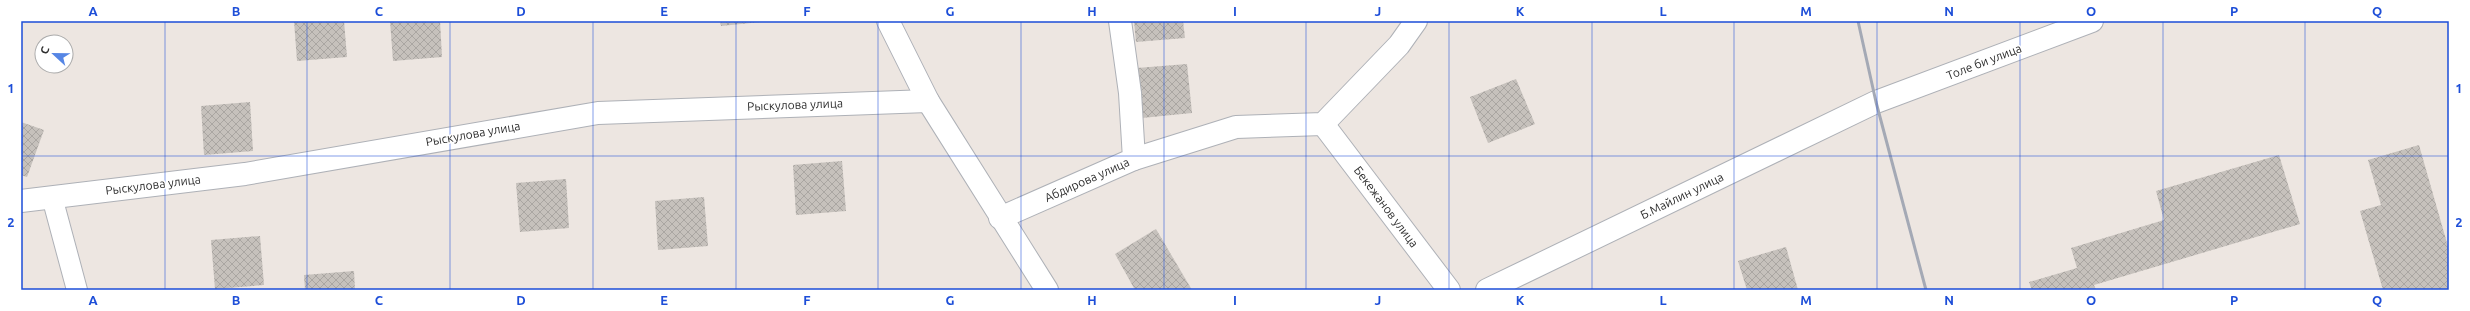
<svg xmlns="http://www.w3.org/2000/svg" width="2470" height="311" font-family="Ubuntu,sans-serif">
	<style>
		.building { fill: url(#building-cross-hatch) }
		.lines { fill: none; stroke-linecap: round; stroke-linejoin: round }
		.lane-casing { stroke: #aeb1b7; stroke-width: 22 }
		.street-casing { stroke: #aeb1b7; stroke-width: 24 }
		.secondary-casing { stroke: #aeb1b7; stroke-width: 24 }
		.lane { stroke: #fff; stroke-width: 20 }
		.street { stroke: #fff; stroke-width: 22 }
		.secondary { stroke: #fff; stroke-width: 22 }
		.rail { stroke: #a4a9b5; stroke-width: 3 }
		.grid { fill: none; stroke: #1d4ed8; stroke-width: 1; stroke-opacity: 0.55 }
		.labels { text-anchor: middle; stroke-width: 3; stroke-linejoin: round; paint-order: stroke }
		.street-label { font-size: 12px; fill: #2d2d2d; stroke: #fff }
		.neatline { fill: none; stroke: #1d4ed8; stroke-width: 1.5 }
		.grid-label { font-size: 13px; text-anchor: middle; font-weight: bold; fill: #1d4ed8 }
	</style>
	<defs>
		<pattern id="building-cross-hatch" width="8" height="8" patternUnits="userSpaceOnUse"><rect width="8" height="8" fill="#c6c1bc"/><path d="M0 0l8 8M0 8l8-8" fill="none" stroke="#aaa6a2"/></pattern>
	</defs>
	<rect width="100%" height="100%" fill="#ede6e1"/>
	<g class="building">
		<path d="M294,21H344L347,57L297,61Z"/>
		<path d="M390,21H440L442,57L393,61Z"/>
		<path d="M720,21H761V22L721,26Z"/>
		<path d="M1134,21H1183L1185,38L1136,42Z"/>
		<path d="M1187,64L1192,113L1142,118L1137,68Z"/>
		<path d="M1516,79L1535,124L1488,143L1470,97Z"/>
		<path d="M250,102L253,151L204,155L201,106Z"/>
		<path d="M21,122L44,130L27,177L21,175Z"/>
		<path d="M2419,145L2449,250V290H2383L2360,211L2381,205L2368,160Z"/>
		<path d="M2279,155L2300,224L2094,285L2096,290H2032L2029,282L2077,268L2071,248L2164,220L2156,191Z"/>
		<path d="M842,161L846,211L796,215L793,165Z"/>
		<path d="M566,179L569,228L520,232L516,183Z"/>
		<path d="M704,197L708,246L658,250L655,201Z"/>
		<path d="M1156,229L1192,290H1135L1115,254Z"/>
		<path d="M260,236L264,285L215,289L211,240Z"/>
		<path d="M1786,247L1798,290H1747L1738,261Z"/>
		<path d="M354,271L355,290H305L304,275Z"/>
	</g>
	<g class="lines">
		<defs>
			<path id="lane" d="M52,197L77,290"/>
			<g id="street">
				<path d="M888,21L928,101L1047,290"/>
				<path d="M1323,124L1449,290"/>
				<path d="M1134,159L1236,127L1323,124L1399,45L1416,21"/>
				<path d="M21,201L245,174L598,113L928,101"/>
				<path d="M1000,218L1134,159L1130,93L1120,21"/>
			</g>
			<path id="secondary" d="M1487,290L1876,102L2092,21"/>
		</defs>
		<use href="#lane" class="lane-casing"/>
		<use href="#street" class="street-casing"/>
		<use href="#secondary" class="secondary-casing"/>
		<use href="#lane" class="lane"/>
		<use href="#street" class="street"/>
		<use href="#secondary" class="secondary"/>
		<path class="rail" d="M1858,21L1876,102L1926,290"/>
	</g>
	<path class="grid" d="M165,21V290M307,21V290M450,21V290M593,21V290M736,21V290M878,21V290M1021,21V290M1164,21V290M1306,21V290M1449,21V290M1592,21V290M1734,21V290M1877,21V290M2020,21V290M2163,21V290M2305,21V290M21,156H2449"/>
	<g class="labels">
		<g class="street-label">
			<text transform="translate(1984 62) rotate(-21)" y="4">Толе би улица</text>
			<text transform="translate(795 105) rotate(-2)" y="4">Рыскулова улица</text>
			<text transform="translate(473 134) rotate(-10)" y="4">Рыскулова улица</text>
			<text transform="translate(1087 180) rotate(-24)" y="4">Абдирова улица</text>
			<text transform="translate(153 185) rotate(-7)" y="4">Рыскулова улица</text>
			<text transform="translate(1682 196) rotate(-26)" y="4">Б.Майлин улица</text>
			<text transform="translate(1386 207) rotate(53)" y="4">Бекежанов улица</text>
		</g>
	</g>
	<rect width="2470" height="311" fill="none" stroke="#ffffff" stroke-width="44"/>
	<g transform="translate(54 54) rotate(292)"><circle r="19" fill="#ffffff" stroke="#ababab"/>
	<path d="M0-3L7 15L0 10L-7 15Z" fill="#5686e5"/>
	<text y="-6" font-size="11" font-weight="bold" text-anchor="middle" fill="#2d2d2d">С</text>
	</g>
	<rect x="22" y="22" width="2426" height="267" class="neatline"/>
	<g class="grid-label">
		<text x="93" y="16">A</text>
		<text x="236" y="16">B</text>
		<text x="379" y="16">C</text>
		<text x="521" y="16">D</text>
		<text x="664" y="16">E</text>
		<text x="807" y="16">F</text>
		<text x="950" y="16">G</text>
		<text x="1092" y="16">H</text>
		<text x="1235" y="16">I</text>
		<text x="1378" y="16">J</text>
		<text x="1520" y="16">K</text>
		<text x="1663" y="16">L</text>
		<text x="1806" y="16">M</text>
		<text x="1949" y="16">N</text>
		<text x="2091" y="16">O</text>
		<text x="2234" y="16">P</text>
		<text x="2377" y="16">Q</text>
		<text x="11" y="93">1</text>
		<text x="2459" y="93">1</text>
		<text x="11" y="227">2</text>
		<text x="2459" y="227">2</text>
		<text x="93" y="305">A</text>
		<text x="236" y="305">B</text>
		<text x="379" y="305">C</text>
		<text x="521" y="305">D</text>
		<text x="664" y="305">E</text>
		<text x="807" y="305">F</text>
		<text x="950" y="305">G</text>
		<text x="1092" y="305">H</text>
		<text x="1235" y="305">I</text>
		<text x="1378" y="305">J</text>
		<text x="1520" y="305">K</text>
		<text x="1663" y="305">L</text>
		<text x="1806" y="305">M</text>
		<text x="1949" y="305">N</text>
		<text x="2091" y="305">O</text>
		<text x="2234" y="305">P</text>
		<text x="2377" y="305">Q</text>
	</g>
</svg>
